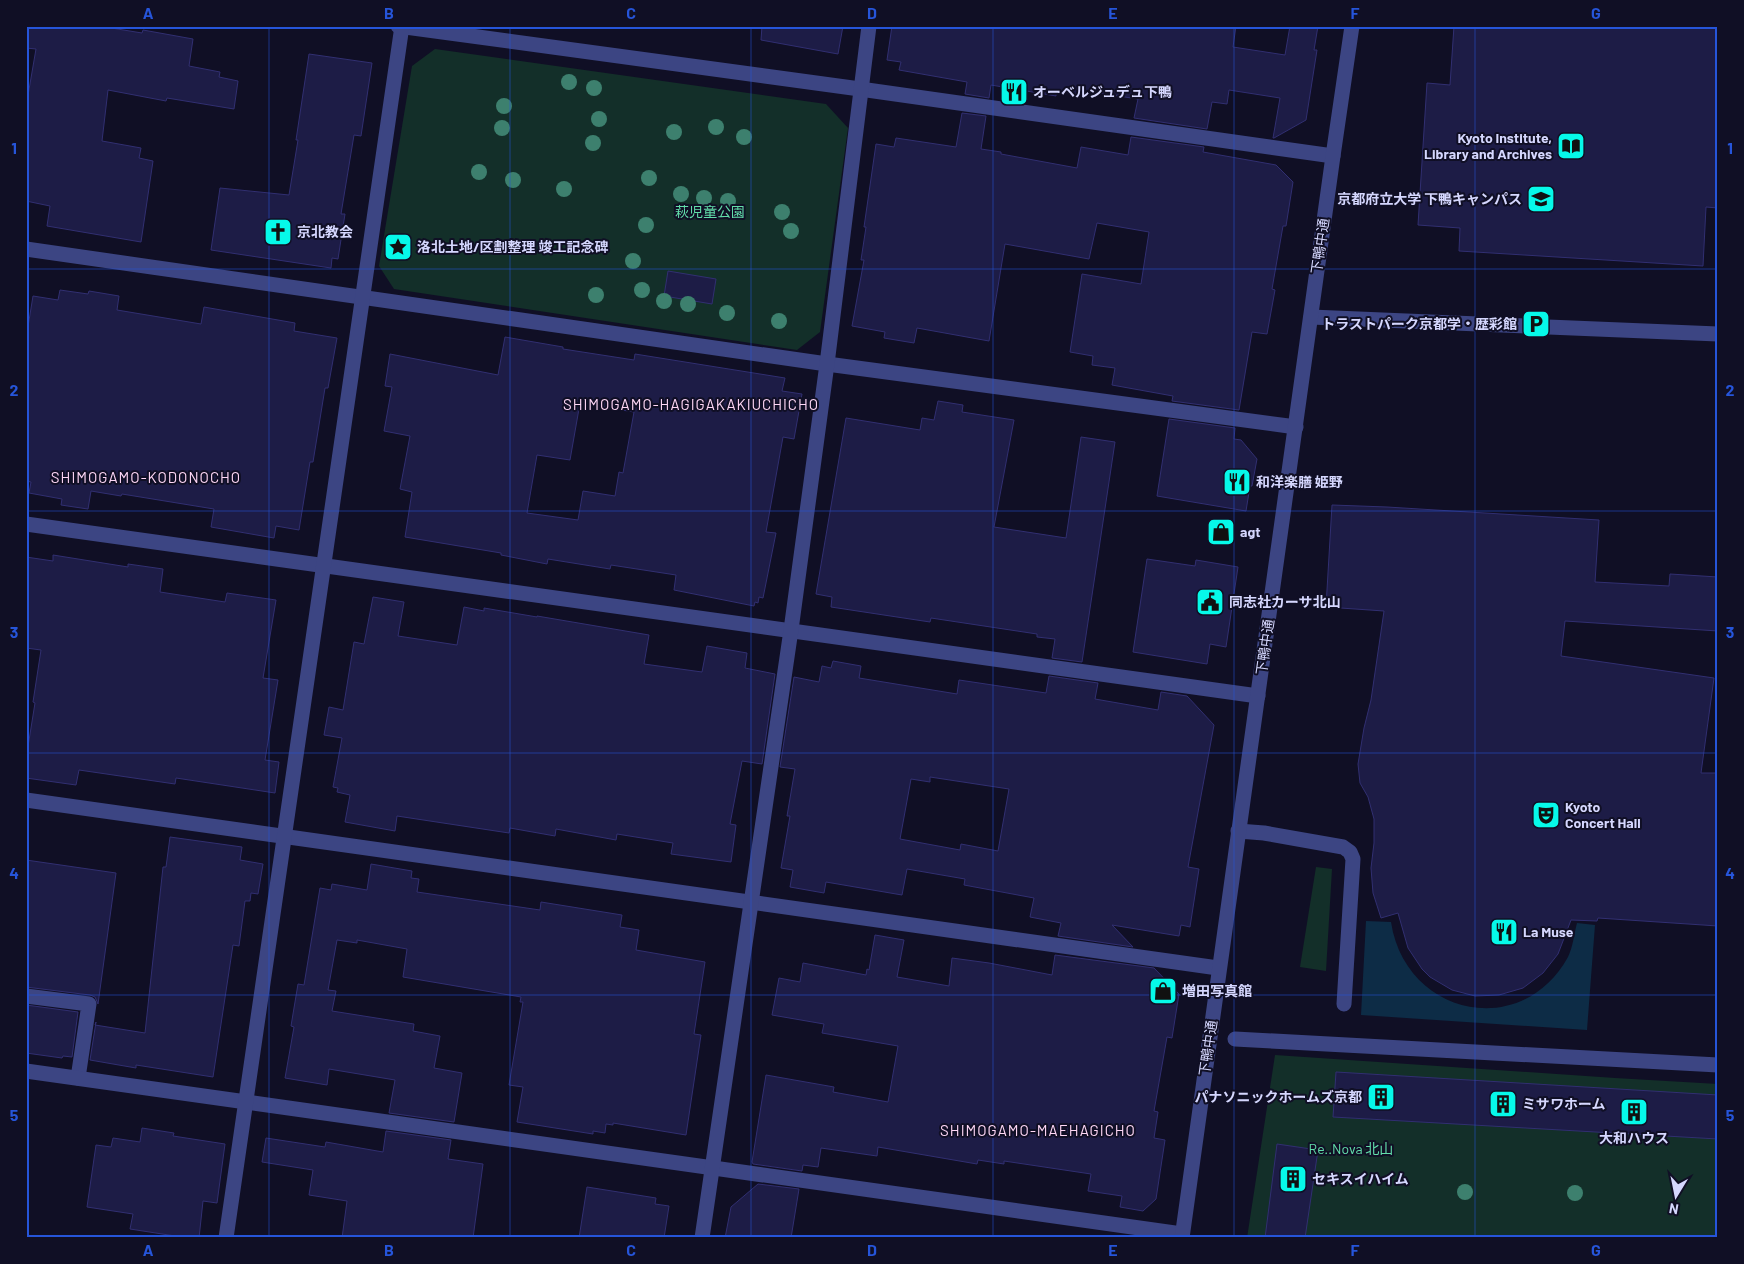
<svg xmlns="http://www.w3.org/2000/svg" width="1744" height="1264" font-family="Barlow,'Noto Sans JP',sans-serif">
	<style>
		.green { fill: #132f29 }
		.water { fill: #0d2c46 }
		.building { fill: #1d1c46; stroke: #312f71; fill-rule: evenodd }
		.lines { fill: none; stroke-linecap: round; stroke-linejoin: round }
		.minor { stroke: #3c4583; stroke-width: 15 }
		.tree { fill: #3d806e }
		.grid { fill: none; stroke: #2655da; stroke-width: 1; stroke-opacity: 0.55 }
		.labels { text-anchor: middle; stroke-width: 4; stroke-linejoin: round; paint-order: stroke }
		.poi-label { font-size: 14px; font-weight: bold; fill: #d5d7fe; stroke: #100f25; text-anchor: start }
		.park-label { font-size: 14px; fill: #62ddaa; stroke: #100f25 }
		.street-label { font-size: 14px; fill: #d5d7fe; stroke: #100f25 }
		.neighbourhood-label { font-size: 15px; letter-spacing: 1px; fill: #fed7f6; stroke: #100f25 }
		.neatline { fill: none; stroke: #2655da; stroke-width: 2 }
		.grid-label { font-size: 16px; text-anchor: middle; font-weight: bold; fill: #2655da }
	</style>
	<rect width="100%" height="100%" fill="#100f25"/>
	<g class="green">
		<path d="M435,49L826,104L848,128L820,332L797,350L394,289L379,266L412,66Z"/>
		<path d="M1316,867L1332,869L1326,971L1300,967Z"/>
		<path d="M1275,1055L1615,1078L1718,1084V1238H1247Z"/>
	</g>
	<path class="water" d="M1366,921L1391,922C1405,1015 1521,1042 1568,957C1573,947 1574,934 1577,923L1595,925L1587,1030L1361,1015Z"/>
	<g class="building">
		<path d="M26,26H99L142,33L143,30L193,39L189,66L220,72L219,77L238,81L234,109L167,98L166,101L108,90L102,141L141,148L139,158L153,161L141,242L47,226L50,206L26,201V107L36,49L26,48Z"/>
		<path d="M762,26H843L838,54L761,40Z"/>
		<path d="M892,26H1236L1233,47L1285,55L1290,26H1318L1314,50H1317L1306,120L1274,138H1273L1280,98L1229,90L1227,104L1212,102L1207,129L1134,118L1138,99L1085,91L1084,95L1056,91V96L991,85L989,98L965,94L967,82L899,70L901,62L887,60Z"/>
		<path d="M1454,26H1718V208L1706,207L1703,266L1459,251L1460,228L1418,225L1427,83L1450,85Z"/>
		<path d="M309,54L372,63L361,136L354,135L341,214H345L338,259L332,258L331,268L211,250L220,188L289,195L298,140H296Z"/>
		<path d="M962,113L986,116L981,149L1001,152V154L1077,168L1081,147L1128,155L1131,137L1204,147L1203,152L1276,165L1293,182L1286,226H1283L1272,289L1275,290L1267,334L1252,332L1239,410L1172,401L1173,396L1112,385L1115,368L1092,365L1093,356L1070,352L1082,274L1141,284L1149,232L1097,223L1089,259L1005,244L989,341L917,328L914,343L884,338L885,332L852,326L864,260H861L866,227H864L876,144L894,147L896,138L956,147Z"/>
		<path d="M668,271L716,279L712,304L664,296Z"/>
		<path d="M60,290L88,294L89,291L119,296L117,310L201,324L204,307L295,323L294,331L337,338L328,388H325L313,462H310L299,530L276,526L274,538L211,527L214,509L122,494L121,496L91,491L88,509L61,505L62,499L29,493L31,482L26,481V339L33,296L58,300Z"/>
		<path d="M505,337L563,347V349L634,360L635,354L785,378L782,391L802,394L794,439L783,437L766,532L776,533L763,598L759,597L758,603L755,602L754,606L674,590L676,575L611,565L610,569L548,559L547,564L501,555V553L405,537L412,492L400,489L410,436L384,431L392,387L385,386L390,354L498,375ZM580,403L634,412L623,473L619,472L615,496L583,491L578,520L527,513L537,455L570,460Z"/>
		<path d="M938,401L963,405L962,412L1014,420L994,527L1066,538L1081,437L1115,442L1082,662L1052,658L1055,639L1037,637V634L931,618L930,622L831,607L832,597L816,594L846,418L920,430L922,418L934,420Z"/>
		<path d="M1169,419L1235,428L1234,439L1241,440L1257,459L1252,486H1250L1246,511L1157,496Z"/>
		<path d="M1332,505L1387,507L1599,520L1595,582L1669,586L1670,574L1718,577V631L1565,621L1561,656L1714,678L1701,773H1718V926L1598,918L1597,921L1571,920L1558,954L1543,973L1523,988L1499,995L1475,996L1452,990L1430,977L1422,969L1408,948L1398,913L1381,918L1373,893L1371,868L1374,843V819L1368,797L1360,783L1358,764L1364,728L1371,700L1384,611L1326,607Z"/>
		<path d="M53,555L128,567V564L163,569L160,592L225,602L227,593L276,600L263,678L278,680L265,760L279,762L275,793L176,778L175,784L79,770L76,785L26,778V759L35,703L33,702L41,650L26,648V557L53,561Z"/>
		<path d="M1147,559L1195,566L1196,560L1238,567L1226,647L1210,644L1207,664L1133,652Z"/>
		<path d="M373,597L404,602L398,636L457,645L464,607L484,611V608L537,617V616L649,635L644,664L702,672L707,646L747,653L745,668L775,674L762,764L742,761L730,824L736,825L731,862L671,854L673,843L617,834L616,840L556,829L555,836L510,828L509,833L397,816L395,831L345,822L350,795L337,792L338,788L333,787L342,738L324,735L329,707L343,710L354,642L364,644Z"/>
		<path d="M833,661L861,666L859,678L957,694L959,680L1046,693L1049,676L1098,683L1095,699L1158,710L1161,692L1187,696L1214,725L1188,867L1199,869L1190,927L1181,925L1179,936L1112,925L1133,947L1058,936L1061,923L1030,917L1034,898L964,885L965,879L907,869L902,895L826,882L824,893L790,887L793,870L781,868L790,816H787L795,769L780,767L794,677L819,682L822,666L831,668ZM930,777L1009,789L998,851L961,844L960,850L900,839L911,779L930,782Z"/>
		<path d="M170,837L242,847L240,860L263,864L258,894L251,893L250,901H245L239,946L233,945L213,1077L136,1065V1068L90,1060L96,1022L95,1025L145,1033L163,867H166Z"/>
		<path d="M26,860L116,873L98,1004L95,997L90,995L26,987Z"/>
		<path d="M371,864L412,871L411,878L419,879L417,892L540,910L541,902L622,915L620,927L639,930L636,950L705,962L694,1034L701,1035L686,1135L613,1123V1125L606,1124L605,1133L593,1131V1134L517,1122L523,1087L509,1085L523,1002H520L521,997L403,977L407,949L357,940V943L337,940L328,990L336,991L332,1011L414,1024L413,1031L440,1036L434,1068L462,1073L454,1122L389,1113L395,1080L329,1069L327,1085L285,1078L294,1027L291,1026L298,984L304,985L320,888L331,890L332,884L367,890Z"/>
		<path d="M875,935L904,940L897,977L949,986L952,958L989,963L1052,975L1055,955L1154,968L1179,994L1172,1038L1167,1037L1154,1111L1158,1112L1154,1138L1165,1140L1156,1199L1143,1211L1120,1207L1122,1196L1088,1191L1091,1174L1004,1161V1164L978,1160L977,1164L878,1147L877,1156L821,1148L818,1167L803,1165L802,1171L753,1164L752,1162L766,1075L834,1087L833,1092L888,1102L898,1046L822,1033L824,1024L772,1015L779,978L800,982L803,963L866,975L867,969L869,970Z"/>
		<path d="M26,1005L78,1012L72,1057L63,1056L62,1058L26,1053Z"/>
		<path d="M1336,1072L1718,1095V1139L1333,1117Z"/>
		<path d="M142,1128L174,1133L173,1136L225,1144L217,1203L203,1201L199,1238H188L130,1229L133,1214L87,1207L96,1145L111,1147L113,1138L140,1142Z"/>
		<path d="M386,1131L451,1140L448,1159L483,1164L473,1238H342L347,1201L309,1195L313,1170L262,1162L266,1138L325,1147L326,1142L383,1152Z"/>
		<path d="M1277,1144L1318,1150L1305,1238H1265Z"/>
		<path d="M758,1184L799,1189L791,1238H725L731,1207Z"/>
		<path d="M587,1187L656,1198L655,1204L669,1206L664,1238H579Z"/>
	</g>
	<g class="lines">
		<g class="minor">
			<path d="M398,26L860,89L1333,156"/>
			<path d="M26,249L827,364L1296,427"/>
			<path d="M1311,317L1718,334"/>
			<path d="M26,524L1258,696"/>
			<path d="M26,800L1218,968"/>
			<path d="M1238,831L1264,833L1343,847L1350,852L1353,859L1344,1004"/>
			<path d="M26,996L89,1004L78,1078"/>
			<path d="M1235,1039L1718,1065"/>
			<path d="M26,1071L1182,1234"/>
			<path d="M226,1238L402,26"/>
			<path d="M702,1238L791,630L827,364L869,26"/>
			<path d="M1182,1238L1333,156L1352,26"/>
		</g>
	</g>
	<g class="tree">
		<circle cx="569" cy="82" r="8"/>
		<circle cx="594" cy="88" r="8"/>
		<circle cx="504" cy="106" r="8"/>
		<circle cx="599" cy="119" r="8"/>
		<circle cx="716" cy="127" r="8"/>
		<circle cx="502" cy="128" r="8"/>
		<circle cx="674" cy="132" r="8"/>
		<circle cx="744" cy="137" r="8"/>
		<circle cx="593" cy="143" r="8"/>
		<circle cx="479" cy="172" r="8"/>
		<circle cx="649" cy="178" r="8"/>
		<circle cx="513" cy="180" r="8"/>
		<circle cx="564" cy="189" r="8"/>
		<circle cx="681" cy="194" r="8"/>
		<circle cx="704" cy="198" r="8"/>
		<circle cx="728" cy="201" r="8"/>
		<circle cx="782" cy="212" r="8"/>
		<circle cx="646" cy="225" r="8"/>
		<circle cx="791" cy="231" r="8"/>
		<circle cx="633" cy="261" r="8"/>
		<circle cx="642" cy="290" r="8"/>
		<circle cx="596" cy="295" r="8"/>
		<circle cx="664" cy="301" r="8"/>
		<circle cx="688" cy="304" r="8"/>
		<circle cx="727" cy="313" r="8"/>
		<circle cx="779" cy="321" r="8"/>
		<circle cx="1465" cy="1192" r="8"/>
		<circle cx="1575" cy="1193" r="8"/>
	</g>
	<path class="grid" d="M269,26V1238M510,26V1238M751,26V1238M993,26V1238M1234,26V1238M1475,26V1238M26,269H1718M26,511H1718M26,753H1718M26,995H1718"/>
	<defs>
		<symbol id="restaurant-square" viewBox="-11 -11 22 22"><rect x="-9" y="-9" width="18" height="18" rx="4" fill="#06f9e9" stroke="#100f25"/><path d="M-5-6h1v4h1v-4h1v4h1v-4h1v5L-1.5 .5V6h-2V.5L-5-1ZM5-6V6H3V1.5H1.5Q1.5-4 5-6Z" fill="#111"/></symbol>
		<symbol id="library-square" viewBox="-11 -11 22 22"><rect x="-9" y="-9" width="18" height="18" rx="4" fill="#06f9e9" stroke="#100f25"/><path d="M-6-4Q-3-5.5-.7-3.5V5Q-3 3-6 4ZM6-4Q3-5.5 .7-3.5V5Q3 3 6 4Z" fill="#111"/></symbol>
		<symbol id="university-square" viewBox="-11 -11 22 22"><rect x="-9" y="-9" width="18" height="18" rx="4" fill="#06f9e9" stroke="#100f25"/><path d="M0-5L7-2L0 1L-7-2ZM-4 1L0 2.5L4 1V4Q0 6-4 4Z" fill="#111"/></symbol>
		<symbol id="church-square" viewBox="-11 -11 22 22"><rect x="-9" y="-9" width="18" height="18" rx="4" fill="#06f9e9" stroke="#100f25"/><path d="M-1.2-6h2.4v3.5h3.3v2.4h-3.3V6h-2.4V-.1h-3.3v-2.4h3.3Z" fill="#111"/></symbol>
		<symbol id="sight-square" viewBox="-11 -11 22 22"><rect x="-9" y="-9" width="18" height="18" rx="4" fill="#06f9e9" stroke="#100f25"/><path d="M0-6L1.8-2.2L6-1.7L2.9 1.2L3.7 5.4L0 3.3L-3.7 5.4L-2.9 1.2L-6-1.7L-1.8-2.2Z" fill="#111"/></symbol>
		<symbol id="parking-square" viewBox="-11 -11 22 22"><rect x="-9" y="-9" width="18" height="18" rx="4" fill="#06f9e9" stroke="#100f25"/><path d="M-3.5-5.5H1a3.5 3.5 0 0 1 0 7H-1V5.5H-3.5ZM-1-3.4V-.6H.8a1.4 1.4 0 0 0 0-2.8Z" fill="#111"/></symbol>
		<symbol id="shop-square" viewBox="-11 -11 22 22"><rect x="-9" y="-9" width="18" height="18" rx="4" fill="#06f9e9" stroke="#100f25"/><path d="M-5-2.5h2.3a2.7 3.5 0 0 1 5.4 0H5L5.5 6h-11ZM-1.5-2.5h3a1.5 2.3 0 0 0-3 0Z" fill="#111"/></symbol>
		<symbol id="civic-square" viewBox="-11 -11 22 22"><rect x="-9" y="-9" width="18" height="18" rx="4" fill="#06f9e9" stroke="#100f25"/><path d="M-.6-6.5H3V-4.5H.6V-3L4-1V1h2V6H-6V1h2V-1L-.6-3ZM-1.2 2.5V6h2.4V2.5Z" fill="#111"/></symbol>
		<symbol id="theatre-square" viewBox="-11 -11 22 22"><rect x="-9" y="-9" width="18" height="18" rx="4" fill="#06f9e9" stroke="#100f25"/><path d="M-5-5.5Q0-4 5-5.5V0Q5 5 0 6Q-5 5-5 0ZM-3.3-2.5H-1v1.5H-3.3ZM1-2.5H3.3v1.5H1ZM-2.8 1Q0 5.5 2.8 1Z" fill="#111"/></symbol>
		<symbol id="building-square" viewBox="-11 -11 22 22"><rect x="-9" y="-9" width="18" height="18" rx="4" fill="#06f9e9" stroke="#100f25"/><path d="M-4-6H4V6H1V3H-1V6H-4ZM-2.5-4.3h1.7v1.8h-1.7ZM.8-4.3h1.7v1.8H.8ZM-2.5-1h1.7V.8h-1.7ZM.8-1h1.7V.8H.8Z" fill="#111"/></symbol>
	</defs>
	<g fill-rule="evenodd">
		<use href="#restaurant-square" x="998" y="76" width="32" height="32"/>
		<use href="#library-square" x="1555" y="130" width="32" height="32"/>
		<use href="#university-square" x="1525" y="183" width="32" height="32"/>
		<use href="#church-square" x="262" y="216" width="32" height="32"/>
		<use href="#sight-square" x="382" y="231" width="32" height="32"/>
		<use href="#parking-square" x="1520" y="308" width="32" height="32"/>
		<use href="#restaurant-square" x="1221" y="466" width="32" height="32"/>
		<use href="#shop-square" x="1205" y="516" width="32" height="32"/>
		<use href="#civic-square" x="1194" y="586" width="32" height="32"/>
		<use href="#theatre-square" x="1530" y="799" width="32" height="32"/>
		<use href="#restaurant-square" x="1488" y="916" width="32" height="32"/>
		<use href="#shop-square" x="1147" y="975" width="32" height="32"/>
		<use href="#building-square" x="1365" y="1081" width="32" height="32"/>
		<use href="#building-square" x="1487" y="1088" width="32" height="32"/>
		<use href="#building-square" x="1618" y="1096" width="32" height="32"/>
		<use href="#building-square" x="1277" y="1163" width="32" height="32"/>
	</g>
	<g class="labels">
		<g class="poi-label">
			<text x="1033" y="97">オーベルジュデュ下鴨</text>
			<text x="1552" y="143" text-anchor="end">Kyoto Institute,<tspan x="1552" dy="16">Library and Archives</tspan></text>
			<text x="1522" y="204" text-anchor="end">京都府立大学 下鴨キャンパス</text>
			<text x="297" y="237">京北教会</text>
			<text x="417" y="252">洛北土地/区劃整理 竣工記念碑</text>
			<text x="1517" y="329" text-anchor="end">トラストパーク京都学・歴彩館</text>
			<text x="1256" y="487">和洋楽膳 姫野</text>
			<text x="1240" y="537">agt</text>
			<text x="1229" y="607">同志社カーサ北山</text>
			<text x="1565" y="812">Kyoto<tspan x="1565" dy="16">Concert Hall</tspan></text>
			<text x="1523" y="937">La Muse</text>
			<text x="1182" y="996">増田写真館</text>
			<text x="1362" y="1102" text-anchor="end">パナソニックホームズ京都</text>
			<text x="1522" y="1109">ミサワホーム</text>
			<text x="1634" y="1143" text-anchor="middle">大和ハウス</text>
			<text x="1312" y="1184">セキスイハイム</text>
		</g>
		<g class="park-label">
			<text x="710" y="217">萩児童公園</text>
			<text x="1351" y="1154">Re..Nova 北山</text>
		</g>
		<g class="street-label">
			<text transform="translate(1320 246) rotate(-82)" y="5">下鴨中通</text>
			<text transform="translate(1265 647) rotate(-82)" y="5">下鴨中通</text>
			<text transform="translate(1208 1048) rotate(-82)" y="5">下鴨中通</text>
		</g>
		<g class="neighbourhood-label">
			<text x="691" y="410">SHIMOGAMO-HAGIGAKAKIUCHICHO</text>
			<text x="146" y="483">SHIMOGAMO-KODONOCHO</text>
			<text x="1038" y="1136">SHIMOGAMO-MAEHAGICHO</text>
		</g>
	</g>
	<rect width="1744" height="1264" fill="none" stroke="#100f25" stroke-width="55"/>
	<g transform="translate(1676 1196) rotate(190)" stroke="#100f25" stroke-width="4" paint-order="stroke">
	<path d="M0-4L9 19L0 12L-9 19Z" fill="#d5d7fe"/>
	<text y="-8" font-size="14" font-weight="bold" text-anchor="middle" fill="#d5d7fe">N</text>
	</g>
	<rect x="28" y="28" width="1688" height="1208" class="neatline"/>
	<g class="grid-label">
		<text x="148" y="19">A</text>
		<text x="389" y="19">B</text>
		<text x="631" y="19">C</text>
		<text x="872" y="19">D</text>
		<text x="1113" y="19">E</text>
		<text x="1355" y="19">F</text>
		<text x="1596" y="19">G</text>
		<text x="14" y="154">1</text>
		<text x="1730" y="154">1</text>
		<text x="14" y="396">2</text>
		<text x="1730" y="396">2</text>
		<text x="14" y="638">3</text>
		<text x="1730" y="638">3</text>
		<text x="14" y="879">4</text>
		<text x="1730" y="879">4</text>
		<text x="14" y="1121">5</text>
		<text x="1730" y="1121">5</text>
		<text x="148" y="1256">A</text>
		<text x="389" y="1256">B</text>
		<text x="631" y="1256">C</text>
		<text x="872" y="1256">D</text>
		<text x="1113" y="1256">E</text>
		<text x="1355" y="1256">F</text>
		<text x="1596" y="1256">G</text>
	</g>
</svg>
